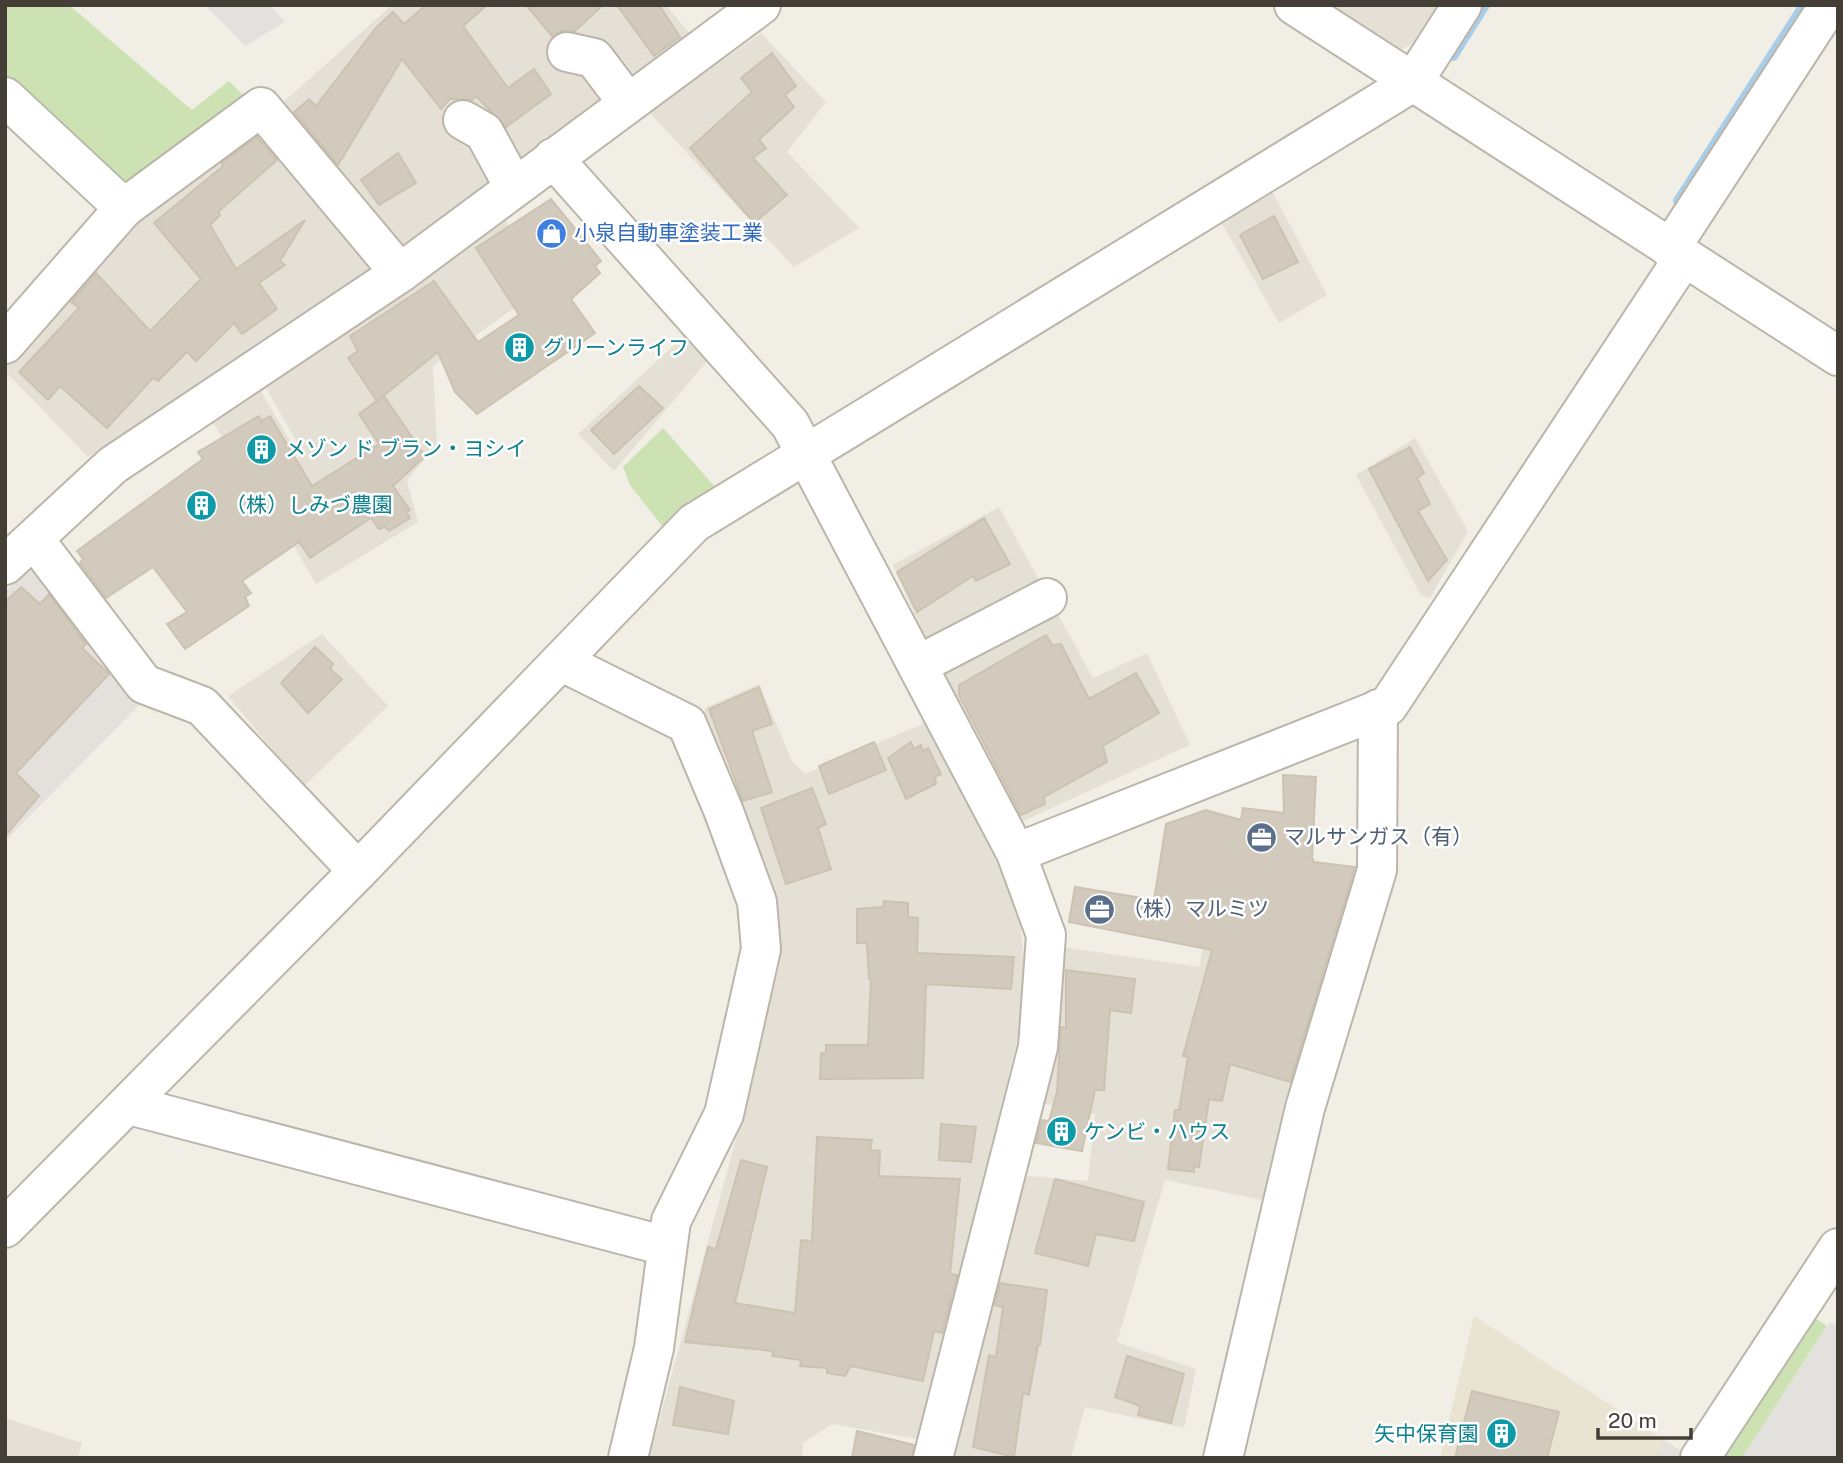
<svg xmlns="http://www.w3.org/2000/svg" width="1843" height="1463" font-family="'Public Sans','Noto Sans JP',sans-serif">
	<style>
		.residential { fill: #e5e0d5 }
		.industrial { fill: #e4e0db }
		.education { fill: #e9e3d1 }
		.green { fill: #cce2b3 }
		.parking { fill: #e3e1de }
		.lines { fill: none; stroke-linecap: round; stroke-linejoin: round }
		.stream { stroke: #a8cde9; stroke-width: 10 }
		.building { fill: #d2cabd; stroke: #ccc2b1; stroke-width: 2 }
		.minor-casing { stroke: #bcb6aa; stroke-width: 42 }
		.minor { stroke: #fff; stroke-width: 38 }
		.labels { text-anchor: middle; stroke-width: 5; stroke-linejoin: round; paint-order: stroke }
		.shop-label { font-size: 21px; fill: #366cbe; stroke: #fff; text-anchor: start }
		.culture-label { font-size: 21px; fill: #0d838f; stroke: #fff; text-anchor: start }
		.service-label { font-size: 21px; fill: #4e5e75; stroke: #fff; text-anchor: start }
	</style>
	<rect width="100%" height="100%" fill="#f1eee6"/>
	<g class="residential">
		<path d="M392,5H666L716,65L761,33L826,102L787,152L859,228L794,267L630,92L363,280L88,457L5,371V360L125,222L278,107Z"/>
		<path d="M1318,5H1440L1418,41L1394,53Z"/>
		<path d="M1272,191L1327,295L1279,323L1220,220Z"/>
		<path d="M505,220L552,281L433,366L437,445L407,480L418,522L316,584L260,488L303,453L266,388Z"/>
		<path d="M694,327L714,353L614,471L578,434Z"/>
		<path d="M259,388L298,454L255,487L213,423Z"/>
		<path d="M1415,438L1468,531L1430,598L1421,595L1356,475Z"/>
		<path d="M999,507L1093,678L1147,653L1190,745L1021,822L940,671L893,565Z"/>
		<path d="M322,634L388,706L303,787L228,696Z"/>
		<path d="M759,684L792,761L805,774L927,722L1019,907L1027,1002L918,1439L832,1424L803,1443L802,1458H649L741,1120L762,1013L704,726L705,708Z"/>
		<path d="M1219,871L1362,888L1272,1202L1165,1180L1117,1342L1196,1369L1184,1428L1085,1407L1071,1458H947L1016,1175L1088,1181L1095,1114L1035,1102L1057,946L1199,967Z"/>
		<path d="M5,1418L82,1443L78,1458H5Z"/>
	</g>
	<path class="industrial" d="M42,559L144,700L5,841V592Z"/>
	<path class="education" d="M1474,1316L1689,1456L1688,1458H1440Z"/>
	<g class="green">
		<path d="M5,5H69L192,110L229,81L246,98L126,189L5,84Z"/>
		<path d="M663,428L715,487L662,526L630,485L623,467Z"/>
		<path d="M1813,1317L1827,1326L1742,1458H1722Z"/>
	</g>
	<g class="parking">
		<path d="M205,5H270L285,22L245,46Z"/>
		<path d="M1830,1322L1838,1327V1458H1742Z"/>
		<path d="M1665,1441L1689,1456L1688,1458H1655Z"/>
	</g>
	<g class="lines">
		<g class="stream">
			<path d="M1453,56L1485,5"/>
			<path d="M1678,201L1804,5"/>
		</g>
	</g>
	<g class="building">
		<path d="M426,5H487L463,26L508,88L534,69L551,94L506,127L476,96L472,100L450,99L441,109L402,59L338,165L294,112L309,99L316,106L376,28L393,12L404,24Z"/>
		<path d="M526,5H603L575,31H561L552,36Z"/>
		<path d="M617,5H659L680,37L654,56Z"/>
		<path d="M772,53L796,86L785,95L794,107L759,140L766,148L753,158L787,195L754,223L690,148L752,92L741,78Z"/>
		<path d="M257,137L277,160L218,212L220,215L210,225L236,269L305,220L280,261L285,265L259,283L277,309L242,334L234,323L196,361L187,352L158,381L153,378L107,428L60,386L48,400L19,372L79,308L71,302L96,273L150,331L201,279L154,223L222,167V163Z"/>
		<path d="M398,153L416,183L379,205L361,180Z"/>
		<path d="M551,199L601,261L595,266L600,273L571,299L595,333L477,414L455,392L438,352L377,401L348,358L358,351L350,336L434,281L478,342L519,315L476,248Z"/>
		<path d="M1274,216L1298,262L1263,279L1240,235Z"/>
		<path d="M639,386L663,408L614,454L591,430Z"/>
		<path d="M384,396L425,456L393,486L410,510L406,512L410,518L389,531L385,527L379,529L371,518L310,558L299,542L242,581L251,593L245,597L249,606L185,649L167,624L187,612L153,567L106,598L80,563L83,559L77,551L203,459L198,452L259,416L261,421L270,416L312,486L379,444L359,414Z"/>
		<path d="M1410,447L1424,473L1417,478L1430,504L1418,511L1447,560L1428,581L1369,469Z"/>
		<path d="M984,518L1010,564L976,581L973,576L917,612L897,572Z"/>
		<path d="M21,587L40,604L49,594L86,644L82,648L109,674L16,773L39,796L5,836V602Z"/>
		<path d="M1046,635L1052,645L1061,644L1089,699L1136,673L1159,713L1103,746L1107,762L1044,797L1045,804L1021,815L959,695V685Z"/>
		<path d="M315,647L333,664L330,669L342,679L308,713L281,683Z"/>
		<path d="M759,687L772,724L752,731L772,792L743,801L709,709Z"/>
		<path d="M874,742L886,770L829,794L819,766Z"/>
		<path d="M911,742L914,749L921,745L923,751L928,748L941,774L935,777L936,784L906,799L888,758Z"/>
		<path d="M1283,775L1316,777L1312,858L1314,862L1355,867L1290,1082L1230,1064L1222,1101L1209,1099L1199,1167L1194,1166V1172L1168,1169L1175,1110H1179L1188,1057L1183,1056L1212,950L1069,922L1075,887L1154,900L1166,824L1206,810L1241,820L1243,808L1284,813Z"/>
		<path d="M812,788L826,824L818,828L831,869L786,884L761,808Z"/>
		<path d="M884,901L908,903V917L918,918L917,953L1014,957L1011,989L926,984L923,1078L820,1079L821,1053H826V1045H868L871,979H869L867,943H857V909L883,907Z"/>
		<path d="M1066,970L1135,979L1131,1013L1110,1010L1104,1090H1095L1082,1151L1036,1143L1042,1120L1049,1121L1057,1092L1061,1027L1066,1028Z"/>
		<path d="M941,1124L976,1127L971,1162L939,1160Z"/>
		<path d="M817,1137L872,1140L870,1150L880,1151L879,1176L960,1179L950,1274L957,1275L942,1333L934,1331L923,1381L851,1366L845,1376L827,1373V1368L800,1366L801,1360L772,1356L773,1351L685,1342L708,1247L716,1249L741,1160L767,1167L735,1303L795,1313L801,1240L812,1241Z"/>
		<path d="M1055,1179L1144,1202L1134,1241L1096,1234L1088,1266L1035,1253Z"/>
		<path d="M1000,1283L1047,1290L1040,1345H1038L1029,1395L1023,1393L1014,1457L973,1447L989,1355L996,1357L1003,1307L995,1305Z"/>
		<path d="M1127,1356L1184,1374L1171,1423L1138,1415L1140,1406L1115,1397Z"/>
		<path d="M680,1387L734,1401L728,1434L673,1425Z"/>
		<path d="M1472,1391L1559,1412L1547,1458H1455Z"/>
		<path d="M857,1431L914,1445L912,1458H852Z"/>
	</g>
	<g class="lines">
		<defs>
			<g id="minor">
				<path d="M1294,5L1838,356"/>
				<path d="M567,52L594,58L628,103"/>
				<path d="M5,97L124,208L261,107L400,273"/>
				<path d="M463,120L484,132L514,187"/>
				<path d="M553,158L790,424L1016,853L1046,935L1038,1047L933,1458"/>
				<path d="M1670,249L1829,5"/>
				<path d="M5,344L124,208"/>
				<path d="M34,539L144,684L202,706L358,871"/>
				<path d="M5,565L113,465L400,273L761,5"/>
				<path d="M562,662L687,724L724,812L757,902L761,949L724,1114L671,1221L654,1348L628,1458"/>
				<path d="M918,665L1047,598"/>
				<path d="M1016,853L1388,706L1684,257"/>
				<path d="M129,1105L666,1246"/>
				<path d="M5,1228L358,871L694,523L1413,82L1462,5"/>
				<path d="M1223,1458L1305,1108L1377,870L1378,709"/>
				<path d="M1700,1458L1838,1248"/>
			</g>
		</defs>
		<use href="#minor" class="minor-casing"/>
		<use href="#minor" class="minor"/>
	</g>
	<defs>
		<symbol id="shop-disc" viewBox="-11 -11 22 22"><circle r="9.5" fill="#3f7fe0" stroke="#fff"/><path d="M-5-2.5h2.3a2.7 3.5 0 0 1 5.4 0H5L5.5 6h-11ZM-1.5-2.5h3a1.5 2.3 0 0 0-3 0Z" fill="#fff"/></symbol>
		<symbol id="building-disc" viewBox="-11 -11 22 22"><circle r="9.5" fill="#0f9aa8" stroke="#fff"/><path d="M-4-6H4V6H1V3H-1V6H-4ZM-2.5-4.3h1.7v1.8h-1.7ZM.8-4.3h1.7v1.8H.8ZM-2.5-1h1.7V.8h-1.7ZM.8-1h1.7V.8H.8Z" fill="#fff"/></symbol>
		<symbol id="office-disc" viewBox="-11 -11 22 22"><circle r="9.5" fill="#5c6f8a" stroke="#fff"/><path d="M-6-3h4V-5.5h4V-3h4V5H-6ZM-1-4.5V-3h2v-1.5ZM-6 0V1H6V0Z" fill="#fff"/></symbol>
	</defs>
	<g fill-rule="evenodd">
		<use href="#shop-disc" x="534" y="216" width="35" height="35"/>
		<use href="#building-disc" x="502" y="330" width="35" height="35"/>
		<use href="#building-disc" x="244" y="432" width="35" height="35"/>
		<use href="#building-disc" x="184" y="488" width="35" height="35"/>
		<use href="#office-disc" x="1244" y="820" width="35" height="35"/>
		<use href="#office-disc" x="1082" y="892" width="35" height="35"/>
		<use href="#building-disc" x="1044" y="1114" width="35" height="35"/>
		<use href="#building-disc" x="1484" y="1416" width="35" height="35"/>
	</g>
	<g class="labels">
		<g class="shop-label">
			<text x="574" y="240">小泉自動車塗装工業</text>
		</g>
		<g class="culture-label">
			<text x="543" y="355">グリーンライフ</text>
			<text x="285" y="456">メゾン ド ブラン・ヨシイ</text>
			<text x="225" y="512">（株）しみづ農園</text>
			<text x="1084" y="1139">ケンビ・ハウス</text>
			<text x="1479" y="1441" text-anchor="end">矢中保育園</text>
		</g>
		<g class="service-label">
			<text x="1284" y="844">マルサンガス（有）</text>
			<text x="1122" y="916">（株）マルミツ</text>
		</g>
	</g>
	<rect width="1843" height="1463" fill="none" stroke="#433e36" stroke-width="14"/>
	<path d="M1598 1428v10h93v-10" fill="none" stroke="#433e36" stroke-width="3.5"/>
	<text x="1608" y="1428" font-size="21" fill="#433e36" stroke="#ffffff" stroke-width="5" paint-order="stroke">20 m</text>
</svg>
